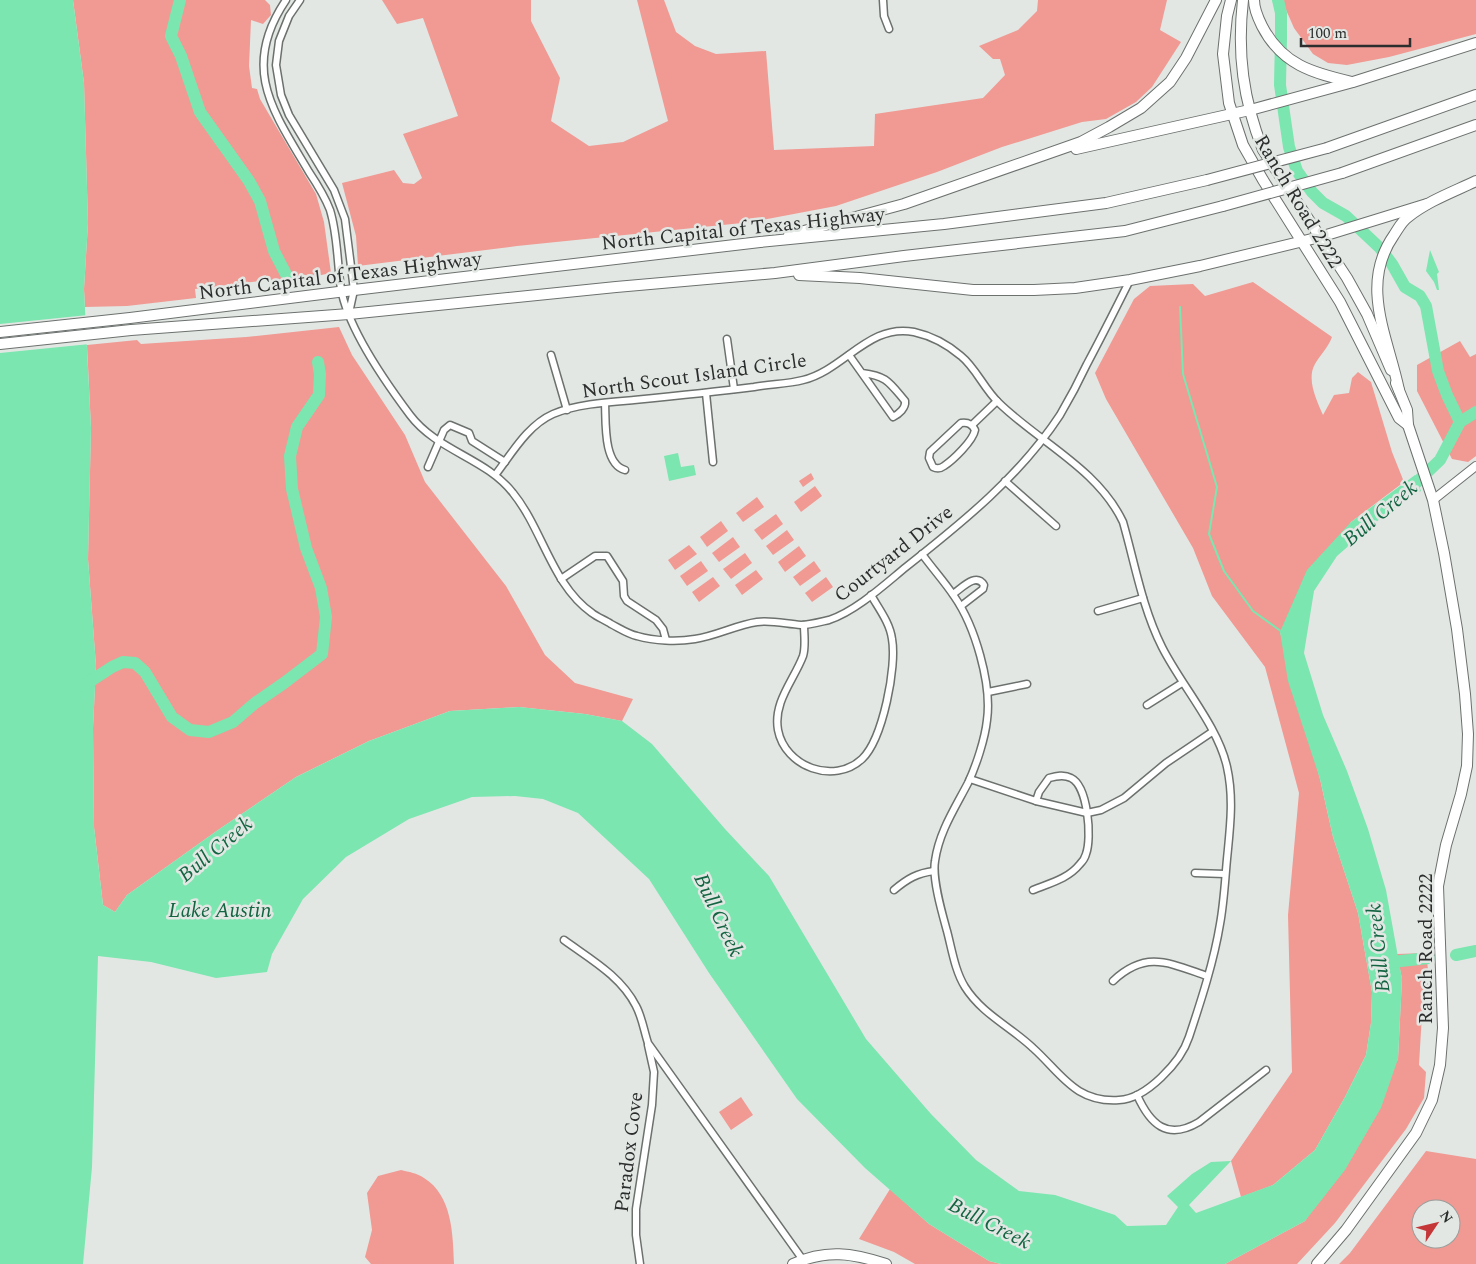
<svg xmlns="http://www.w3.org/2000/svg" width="1476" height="1264" font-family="Spectral,serif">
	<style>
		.green { fill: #f09a93; fill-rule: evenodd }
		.water { fill: #7be6af }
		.pier { fill: #e2e7e4 }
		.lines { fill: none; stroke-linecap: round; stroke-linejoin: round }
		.stream { stroke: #7be6af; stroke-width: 2 }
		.river { stroke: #7be6af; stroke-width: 12 }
		.minor-casing { stroke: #6c716e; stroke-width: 9 }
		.tertiary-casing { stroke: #6c716e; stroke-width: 10 }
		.primary-casing { stroke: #6c716e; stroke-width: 12 }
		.trunk-casing { stroke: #6c716e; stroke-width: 12 }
		.minor { stroke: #fff; stroke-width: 6 }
		.tertiary { stroke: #fff; stroke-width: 8 }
		.primary { stroke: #fff; stroke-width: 10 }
		.trunk { stroke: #fff; stroke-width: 10 }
		.trunk-bridge-casing { stroke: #6c716e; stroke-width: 12; stroke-linecap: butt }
		.trunk-bridge { stroke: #fff; stroke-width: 10 }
		.labels { text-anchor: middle; stroke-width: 5; stroke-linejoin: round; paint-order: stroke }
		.street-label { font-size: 20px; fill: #2c2e2d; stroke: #e2e7e4 }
		.water-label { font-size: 21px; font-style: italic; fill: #136542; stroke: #e2e7e4 }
	</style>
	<rect width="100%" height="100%" fill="#e2e7e4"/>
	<g class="green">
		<path d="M73,0H265L270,5L271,15L263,24L251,20L249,66L252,88L257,89L260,99L316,194L324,222L331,273L302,279L288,286L269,289L268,280L195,289L196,298L127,306L85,307L84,289L88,223L84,83Z"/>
		<path d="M382,0H531V21L560,78L551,121L589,146L623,142L668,121L637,0H664L676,32L695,46L716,54L766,51L774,150L874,146L875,114L983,98L1005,75L1000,59H993L979,46L1018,30L1037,11L1038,0H1167L1160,30L1181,42L1152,87L1136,102L1106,119L1082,122L1002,147L937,172L836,206L752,222L517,246L358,266L356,236L342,183L394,170L403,183L414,184L422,178L403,134L458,116L423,18L397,24Z"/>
		<path d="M1283,0H1476V34L1389,57L1347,65L1328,63L1313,54L1294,28L1283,3Z"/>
		<path d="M1253,282L1332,337C1328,348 1320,355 1315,364C1306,379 1317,401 1323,415L1334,395L1349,393L1352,378L1358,372L1371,382L1392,452L1404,482L1351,522L1280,632L1320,779L1333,837L1358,913L1372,992L1371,1023L1366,1055L1345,1097L1315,1150L1273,1185L1241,1197L1231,1161L1292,1072L1288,915L1299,793L1265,667L1212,596L1193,548L1106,399L1095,373L1134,299L1150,286L1193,284L1205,296Z"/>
		<path d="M339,327L352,355L405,435L425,482L506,586L545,655L575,683L633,699L622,721L585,714L519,707L450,711L369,741L296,777L218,830L127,895L115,912L103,905L94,827L93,728L96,666L88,559L91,428L87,345L137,340L141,344L246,337Z"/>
		<path d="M1460,341L1470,357L1476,354V456L1468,462L1452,459L1417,391V365Z"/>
		<path d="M811,473L814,479L803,487L799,481Z"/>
		<path d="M815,486L822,496L801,512L794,502Z"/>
		<path d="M757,497L764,507L743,522L736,513Z"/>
		<path d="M776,514L783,524L762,540L754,530Z"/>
		<path d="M721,521L728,531L707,547L700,537Z"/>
		<path d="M787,530L794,540L773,555L766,546Z"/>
		<path d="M733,537L740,547L719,562L712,553Z"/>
		<path d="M689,545L697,554L675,570L668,560Z"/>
		<path d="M799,546L806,556L785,572L778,562Z"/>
		<path d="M745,553L752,563L731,579L723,569Z"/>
		<path d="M701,561L708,571L687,586L680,576Z"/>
		<path d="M814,561L821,571L800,586L793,577Z"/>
		<path d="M756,570L763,579L742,595L735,585Z"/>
		<path d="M713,577L720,586L699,602L692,592Z"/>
		<path d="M826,577L833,587L812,602L805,593Z"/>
		<path d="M1426,953L1431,994L1422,1014L1419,1065L1426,1072L1424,1098L1406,1129L1335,1223L1297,1264H1225L1305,1221L1398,1059L1402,979L1397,954Z"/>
		<path d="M741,1097L753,1115L731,1130L719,1112Z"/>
		<path d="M1426,1151L1476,1159V1264H1339L1350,1253ZM1421,1209H1451V1239H1421Z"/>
		<path d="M401,1170C409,1172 417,1173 424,1178C452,1195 453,1234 454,1264H371L365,1257L372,1230L367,1193L378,1176Z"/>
		<path d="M890,1189L929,1224L989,1261L1001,1264H915L894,1252L859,1239Z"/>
	</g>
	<g class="water">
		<path d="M0,0H73L84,83L88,223L84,289L91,428L88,559L96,666L93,728L94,827L103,905L115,912L127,895L218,830L296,777L369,741L450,711L519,707L585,714L622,721L652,744L725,829L769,876L866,1039L931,1114L976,1160L1019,1191L1055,1195L1115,1215L1127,1226L1166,1225L1178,1207L1167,1196L1192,1174L1211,1162L1231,1161L1189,1205L1196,1213L1273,1185L1315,1150L1345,1097L1366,1055L1371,1023L1372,992L1358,913L1333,837L1320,779L1288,681L1280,632L1307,570L1351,522L1415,475L1421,491L1382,517L1337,556L1314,591L1304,653L1323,715L1347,771L1368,829L1386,890L1402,979L1398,1059L1381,1108L1345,1170L1305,1221L1225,1264H1001L989,1261L929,1224L865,1168L797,1099L709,973L649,879L578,813L543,799L515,796L472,797L409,819L346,857L303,899L272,954L267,972L216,978L151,962L98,956L92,1167L83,1264H0Z"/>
		<path d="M1430,250L1439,272L1437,274L1439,290H1437L1434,282L1426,271Z"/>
		<path d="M678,453L681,467L694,465L696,475L669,481L664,456Z"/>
	</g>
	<path class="pier" d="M88,315L90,344L0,353V324Z"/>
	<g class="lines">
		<path class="stream" d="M1180,307L1183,374L1217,487L1209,534L1224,571L1253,611L1282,632"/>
		<g class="river">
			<path d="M180,0L171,36L181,56L200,112L249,181L260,201L274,251L289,280"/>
			<path d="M1278,0L1281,13V38L1280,85L1289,147L1297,171L1312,192L1323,203L1346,216L1380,248L1392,264L1405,287L1420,296L1426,306L1438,371L1447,395L1460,422"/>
			<path d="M1404,492L1417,482L1440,460L1460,422L1476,412"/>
			<path d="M83,686L112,667L123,662L135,663L145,672L172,717L190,730L209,732L233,722L255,703L284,683L322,654L326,617L321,588L306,548L292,489L290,456L297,427L319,395L320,374L318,362"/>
			<path d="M1456,955L1476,951"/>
			<path d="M1382,963L1429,958"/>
		</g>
		<defs>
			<g id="minor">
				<path d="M286,0C240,68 273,111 309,172C317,184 325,197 330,210C338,236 337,263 341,289C348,328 386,383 410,415C437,451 486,458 513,493C543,530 552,585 592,613C597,617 605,620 611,624C619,628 628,634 637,636C654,641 677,642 695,639C716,636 736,625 757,622C772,620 786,624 801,625C809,625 820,622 829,620C856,611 884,585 906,567C963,522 1020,476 1060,415C1070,398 1079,381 1087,364C1102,336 1116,308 1130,280"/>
				<path d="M300,0L289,16L279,41L276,65L281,95L289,115L334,190L345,219L354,290L349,313"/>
				<path d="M883,0L884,16L889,29"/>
				<path d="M727,339L734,389"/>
				<path d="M551,355L567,410"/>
				<path d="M849,355L893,417C899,414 906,408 905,401C889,382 887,376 862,373"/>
				<path d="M706,393L713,462"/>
				<path d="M605,403C606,422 603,464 625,470"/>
				<path d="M961,423C968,422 972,424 975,430C973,441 953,460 944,466C940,469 937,469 933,467L929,458L930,452Z"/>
				<path d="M972,425L997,401"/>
				<path d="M428,467L444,430L450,425L469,433L472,441L505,462"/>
				<path d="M496,474C512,453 528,425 553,414C576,404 609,402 634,400C675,396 714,392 754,387C770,384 788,384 803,380C844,370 869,323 914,332C932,336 947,344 961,356C976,368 984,389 999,403C1039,442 1098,469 1123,522C1135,564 1142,607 1162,647C1181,685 1218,726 1227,767C1234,798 1230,828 1227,859C1225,880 1224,902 1220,924C1214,961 1201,1001 1189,1037C1181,1062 1146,1099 1119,1100C1075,1103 1061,1073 1033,1048C1011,1027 982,1014 965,987C955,971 952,950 947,931C942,913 932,879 935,861C939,832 955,808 968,783C976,766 985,739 987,720C992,684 975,626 954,596C944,581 932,568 922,554"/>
				<path d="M1005,481L1056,526"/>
				<path d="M561,579L595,556H607L623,581L624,596L627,601L656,620L663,629L666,640"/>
				<path d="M953,594C962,588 976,572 984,585L983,589L961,606"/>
				<path d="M1098,611L1143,598"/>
				<path d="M804,625C804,634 806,647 803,656C794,680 773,702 778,730C785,767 834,785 862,759C883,739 897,666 892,639C890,623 879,609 871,595"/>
				<path d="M988,692L1027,684"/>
				<path d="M1147,705L1182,683"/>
				<path d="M970,779L1036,801L1087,813L1101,810L1124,798L1166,763L1212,732"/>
				<path d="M1195,873L1225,874"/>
				<path d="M894,890C907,879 917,873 934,871"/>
				<path d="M1033,890C1050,883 1068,879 1080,864C1082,862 1085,858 1086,854C1092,838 1088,786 1071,778C1064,774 1056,776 1049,778L1039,792L1036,801"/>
				<path d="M564,940C590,959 621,976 636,1006C642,1017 644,1031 648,1043L803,1260"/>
				<path d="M1113,981C1146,950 1169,963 1207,976"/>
				<path d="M1137,1095C1150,1124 1167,1141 1199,1122L1266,1070"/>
				<path d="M640,1264L636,1235V1209L652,1105L654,1072L648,1045"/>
			</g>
			<path id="tertiary" d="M1433,500L1476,466"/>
			<g id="primary">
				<path d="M1231,0L1227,16L1223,54L1229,103L1243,145L1263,180L1340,302L1399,418L1408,425"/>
				<path d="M1243,0C1237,53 1243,100 1263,150L1347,278L1367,314L1391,370"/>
				<path d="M793,1264C826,1249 852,1253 886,1264"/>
				<path d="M1317,1264L1346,1230L1416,1133L1432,1100L1440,1065L1443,1028L1438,886L1446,845L1461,794L1467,766L1468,734L1465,694L1457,629L1444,553L1433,500L1408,425L1407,410L1396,383"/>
			</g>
			<g id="trunk">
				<path d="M1254,0C1254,9 1258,18 1262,26C1282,65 1313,73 1352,82"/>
				<path d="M1327,148L1476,95"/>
				<path d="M1076,149L1254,109L1353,82L1476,43"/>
				<path d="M1342,173L1476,125"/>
				<path d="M789,235L904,204L1081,142L1109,127L1141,108L1170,82L1186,58L1216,0"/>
				<path d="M799,275L860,278L973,290H1034L1075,288L1130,280L1200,266L1320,237L1427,204"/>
				<path d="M0,332L130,318L354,290L760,242L944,224L1106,203L1207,180"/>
				<path d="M0,344L131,330L349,314L616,287L775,273L904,256L1125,231L1223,206"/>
				<path d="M1399,390C1388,337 1359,285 1394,235C1398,229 1402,221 1408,217C1428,201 1453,192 1476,181"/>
			</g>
		</defs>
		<use href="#minor" class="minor-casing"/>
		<use href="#tertiary" class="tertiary-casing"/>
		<use href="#primary" class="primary-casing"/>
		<use href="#trunk" class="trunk-casing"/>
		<use href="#minor" class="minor"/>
		<use href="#tertiary" class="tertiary"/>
		<use href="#primary" class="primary"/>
		<use href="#trunk" class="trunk"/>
		<defs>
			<g id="trunk-bridge">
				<path d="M1207,180L1327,148"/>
				<path d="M1223,206L1342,173"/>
			</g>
		</defs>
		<use href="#trunk-bridge" class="trunk-bridge-casing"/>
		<use href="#trunk-bridge" class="trunk-bridge"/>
	</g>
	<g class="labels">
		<g class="street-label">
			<text transform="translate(1299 201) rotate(59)" y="7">Ranch Road 2222</text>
			<text transform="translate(743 228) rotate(-6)" y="7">North Capital of Texas Highway</text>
			<text transform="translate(340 275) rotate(-7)" y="7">North Capital of Texas Highway</text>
			<text transform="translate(694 375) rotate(-8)" y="7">North Scout Island Circle</text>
			<text transform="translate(893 553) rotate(-38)" y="7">Courtyard Drive</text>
			<text transform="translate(1425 949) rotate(-90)" y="7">Ranch Road 2222</text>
			<text transform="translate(628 1152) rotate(-83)" y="7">Paradox Cove</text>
		</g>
		<g class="water-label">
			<text transform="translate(1380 513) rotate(-40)" y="7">Bull Creek</text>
			<text transform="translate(215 849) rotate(-40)" y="7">Bull Creek</text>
			<text x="220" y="917">Lake Austin</text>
			<text transform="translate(719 915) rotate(65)" y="7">Bull Creek</text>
			<text transform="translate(1378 948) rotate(-96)" y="7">Bull Creek</text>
			<text transform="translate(990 1223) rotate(27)" y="7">Bull Creek</text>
		</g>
	</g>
	<g transform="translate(1436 1224) rotate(55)"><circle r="24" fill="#e2e7e4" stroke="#999d9b"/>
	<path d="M0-4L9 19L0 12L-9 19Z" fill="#c53638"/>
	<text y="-8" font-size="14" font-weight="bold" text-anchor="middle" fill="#2c2e2d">N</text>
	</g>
	<path d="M1301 38v8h109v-8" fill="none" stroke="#2c2e2d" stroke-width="2.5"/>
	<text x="1308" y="38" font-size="15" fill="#2c2e2d" stroke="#e2e7e4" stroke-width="4" paint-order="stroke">100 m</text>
</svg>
